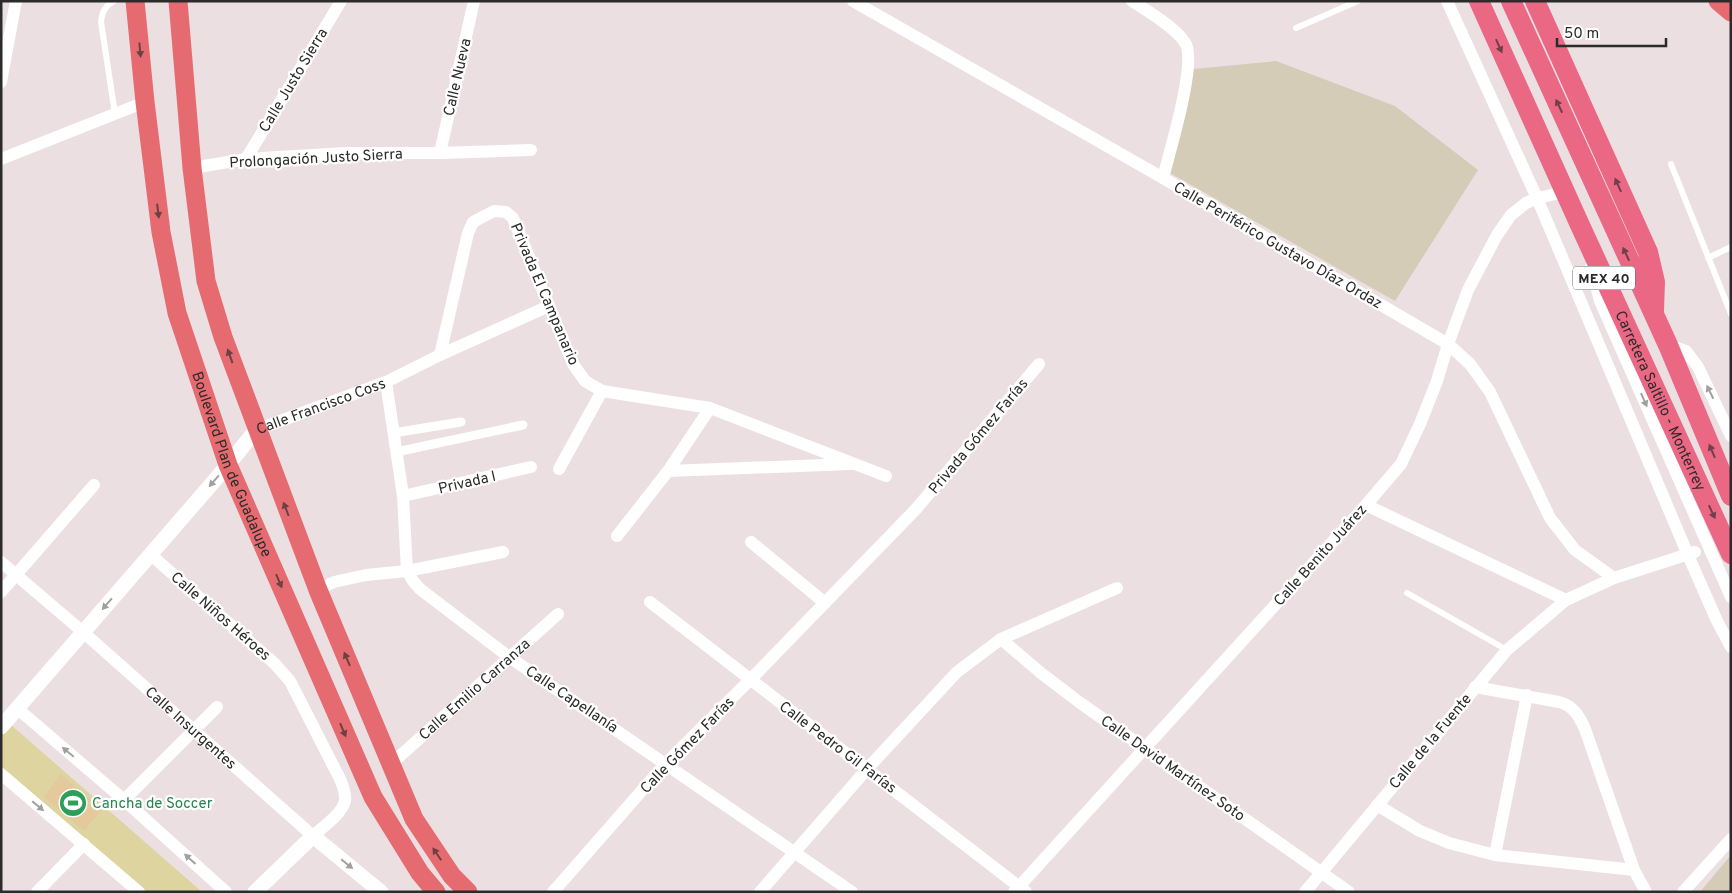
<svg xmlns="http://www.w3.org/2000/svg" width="1732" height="893" font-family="Overpass,sans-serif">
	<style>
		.green { fill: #ddd4a0 }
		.cemetery { fill: #d4ccb7 }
		.pitch { fill: #e4c99d }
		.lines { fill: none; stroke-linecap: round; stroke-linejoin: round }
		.service { stroke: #fff; stroke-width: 6 }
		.pedestrian { stroke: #fff; stroke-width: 9 }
		.minor { stroke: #fff; stroke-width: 12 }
		.tertiary { stroke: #fff; stroke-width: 15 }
		.primary { stroke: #e56b70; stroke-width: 19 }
		.trunk { stroke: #ea6884; stroke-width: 20 }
		.oneway { fill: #6e404a }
		.oneway2 { fill: #6c4143 }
		.oneway3 { fill: #a0a0a0 }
		.labels { text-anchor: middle; stroke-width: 4.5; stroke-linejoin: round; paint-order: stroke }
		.shield { fill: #fff; stroke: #6b6b6b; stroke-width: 1 }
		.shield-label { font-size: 14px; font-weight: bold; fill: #2b2b2b }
		.street-label { font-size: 15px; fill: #2b2b2b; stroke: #fff }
		.leisure-label { font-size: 15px; fill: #27864d; stroke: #fff; text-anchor: start }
	</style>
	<rect width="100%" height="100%" fill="#ecdfe2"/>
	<path class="green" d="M10,724L202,892H146L1,766V734Z"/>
	<g class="cemetery">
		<path d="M1276,61L1395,106L1478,170L1395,301L1163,169L1194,69Z"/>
		<path d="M1731,855V892H1700Z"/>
	</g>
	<path class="pitch" d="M61,774L101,810L84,831L44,797Z"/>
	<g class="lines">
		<g class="service">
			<path d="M114,1C105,6 102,12 101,22L115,114"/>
			<path d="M1296,28L1358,1"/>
			<path d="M1671,164L1731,314"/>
			<path d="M1708,258L1731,247"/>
			<path d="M1407,593L1507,650"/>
		</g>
		<g class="pedestrian">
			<path d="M393,433L461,422"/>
			<path d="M396,452L523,425"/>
		</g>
		<g class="minor">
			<path d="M853,1L1163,178L1448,344L1470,364L1490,392L1550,518L1575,550L1614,578"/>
			<path d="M1132,1C1146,10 1182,31 1187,47C1194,72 1170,150 1163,178"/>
			<path d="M1447,1L1537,198L1688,555L1717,621L1731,647"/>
			<path d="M1,82L16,1"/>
			<path d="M440,153L474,1"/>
			<path d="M1,159L145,102"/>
			<path d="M246,159L341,1"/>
			<path d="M192,168L246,159L345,153H440L531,150"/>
			<path d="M1591,267L1600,301L1731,597"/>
			<path d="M1668,345L1686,351L1698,367L1731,436"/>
			<path d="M440,355L468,233L473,222L494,211L506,212L513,218L573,364L585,381L602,391L710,408L886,476"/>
			<path d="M386,382L403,496L407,571L413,581L420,589L509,657L852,892"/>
			<path id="s1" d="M256,430L386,382L440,355L549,306"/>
			<path d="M559,469L602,391"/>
			<path d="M668,471L850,464"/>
			<path d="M403,496L531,467"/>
			<path d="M1366,505L1566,600"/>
			<path d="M617,536L668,471L710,408"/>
			<path d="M751,542L825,603"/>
			<path id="s2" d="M1,562L83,632L313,836C323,827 342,814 345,801C346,794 343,787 341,781L290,681L274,663L150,554"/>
			<path d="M318,590L334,582L366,575L407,571L503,552"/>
			<path d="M1,592L94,485"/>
			<path d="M650,602L1026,892"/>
			<path d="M1001,639L1041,673L1079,702L1349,892"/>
			<path d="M1475,687L1559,702C1574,706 1579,716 1585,729L1634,870"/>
			<path d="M18,709L124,800L226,892"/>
			<path id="s3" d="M391,764L558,614"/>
			<path d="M1,774L139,892"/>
			<path d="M124,800L217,707"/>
			<path d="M1377,805L1420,831L1449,843L1495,855L1634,870L1646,892"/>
			<path d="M1495,855L1527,695"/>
			<path d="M37,892L84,844"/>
			<path d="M553,892L666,763L750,680L916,509L1039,364"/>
			<path d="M760,892L867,769L957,672L1001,639L1117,588"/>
			<path d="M1014,892L1366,505L1401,464L1420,424L1437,381L1448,344L1468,290L1497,235L1511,215L1526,203L1537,198L1565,192"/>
			<path d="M1305,892L1507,650L1566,600L1614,578L1695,552"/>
			<path d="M1683,892L1731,839"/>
		</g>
		<g class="tertiary">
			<path d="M1,727L228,465L256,430"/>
			<path d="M255,892L313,836L381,892"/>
		</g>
		<g class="primary">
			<path id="s4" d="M135,1L145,102L161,232L177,313L228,465L373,797L420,873L436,892"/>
			<path d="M178,1L192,168L206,281L223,337L318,590L414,819L452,876L468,892"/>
			<path d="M1718,1L1731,12"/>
		</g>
		<g class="trunk">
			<path id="s5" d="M1479,1L1579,223L1731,554"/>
			<path d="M1511,1L1668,345L1731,496"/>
			<path d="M1535,1L1648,252L1655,282L1654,310"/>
		</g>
	</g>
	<defs><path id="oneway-solid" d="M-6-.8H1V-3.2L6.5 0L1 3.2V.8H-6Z" transform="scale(1.25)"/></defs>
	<g class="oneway">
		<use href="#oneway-solid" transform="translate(1499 46) rotate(66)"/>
		<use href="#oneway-solid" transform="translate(1559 106) rotate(-115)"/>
		<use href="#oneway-solid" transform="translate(1618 185) rotate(-114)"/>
		<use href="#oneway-solid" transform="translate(1626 254) rotate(-115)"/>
		<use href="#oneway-solid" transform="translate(1712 451) rotate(-113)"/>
		<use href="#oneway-solid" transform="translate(1712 512) rotate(65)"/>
	</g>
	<g class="oneway2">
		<use href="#oneway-solid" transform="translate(140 50) rotate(85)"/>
		<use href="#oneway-solid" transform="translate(158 211) rotate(83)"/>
		<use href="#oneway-solid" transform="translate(230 356) rotate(-110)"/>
		<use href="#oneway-solid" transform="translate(286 509) rotate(-111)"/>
		<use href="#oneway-solid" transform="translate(279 581) rotate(67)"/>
		<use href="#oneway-solid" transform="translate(347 659) rotate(-113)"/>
		<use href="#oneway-solid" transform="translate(343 730) rotate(67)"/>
		<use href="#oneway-solid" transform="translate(437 854) rotate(-124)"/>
	</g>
	<g class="oneway3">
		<use href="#oneway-solid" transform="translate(1710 392) rotate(-116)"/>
		<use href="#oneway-solid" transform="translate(1644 400) rotate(66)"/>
		<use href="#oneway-solid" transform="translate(214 481) rotate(131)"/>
		<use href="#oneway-solid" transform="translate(107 604) rotate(131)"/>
		<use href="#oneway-solid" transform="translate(68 752) rotate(-140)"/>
		<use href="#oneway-solid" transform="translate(38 806) rotate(40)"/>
		<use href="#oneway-solid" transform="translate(190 859) rotate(-138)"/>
		<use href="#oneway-solid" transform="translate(347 864) rotate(39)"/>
	</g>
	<defs>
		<symbol id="stadium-disc" viewBox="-11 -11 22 22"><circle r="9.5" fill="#2e9e5b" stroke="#fff"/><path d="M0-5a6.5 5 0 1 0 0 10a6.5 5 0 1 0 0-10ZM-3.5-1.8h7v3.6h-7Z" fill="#fff"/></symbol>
	</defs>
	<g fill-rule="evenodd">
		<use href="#stadium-disc" x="57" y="787" width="32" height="32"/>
	</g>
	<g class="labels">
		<rect class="shield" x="1573" y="266.5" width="62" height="23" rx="4"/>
		<g class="shield-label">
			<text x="1604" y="283">MEX 40</text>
		</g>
		<g class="street-label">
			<text transform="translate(457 77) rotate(-77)" y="5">Calle Nueva</text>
			<text transform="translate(293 80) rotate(-59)" y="5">Calle Justo Sierra</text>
			<text transform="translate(316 158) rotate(-3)" y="5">Prolongación Justo Sierra</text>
			<text transform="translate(1278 245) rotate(30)" y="5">Calle Periférico Gustavo Díaz Ordaz</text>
			<text transform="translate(545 294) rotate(67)" y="5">Privada El Campanario</text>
			<text dy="5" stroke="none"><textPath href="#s5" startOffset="439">Carretera Saltillo - Monterrey</textPath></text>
			<text dy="5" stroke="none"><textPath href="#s1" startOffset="69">Calle Francisco Coss</textPath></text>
			<text transform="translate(978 436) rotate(-50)" y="5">Privada Gómez Farías</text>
			<text dy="5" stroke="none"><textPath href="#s4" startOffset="476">Boulevard Plan de Guadalupe</textPath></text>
			<text transform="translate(467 482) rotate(-13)" y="5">Privada I</text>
			<text transform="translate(1320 555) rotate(-48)" y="5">Calle Benito Juárez</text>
			<text transform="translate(221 616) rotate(41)" y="5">Calle Niños Héroes</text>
			<text dy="5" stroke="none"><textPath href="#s3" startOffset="112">Calle Emilio Carranza</textPath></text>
			<text transform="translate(572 699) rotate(34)" y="5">Calle Capellanía</text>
			<text dy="5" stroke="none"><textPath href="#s2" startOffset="252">Calle Insurgentes</textPath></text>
			<text transform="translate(1430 741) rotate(-50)" y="5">Calle de la Fuente</text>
			<text transform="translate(687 745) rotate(-46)" y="5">Calle Gómez Farías</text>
			<text transform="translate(838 747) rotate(37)" y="5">Calle Pedro Gil Farías</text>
			<text transform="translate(1173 768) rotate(35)" y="5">Calle David Martínez Soto</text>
		</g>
		<g class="leisure-label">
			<text x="92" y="808">Cancha de Soccer</text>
		</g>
	</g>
	<rect width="1732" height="893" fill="none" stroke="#2b2b2b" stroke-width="5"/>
	<path d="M1557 38v8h109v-8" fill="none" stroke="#2b2b2b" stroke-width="2.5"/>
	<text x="1564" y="38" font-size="15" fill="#2b2b2b" stroke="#ffffff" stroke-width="4" paint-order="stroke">50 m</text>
</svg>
